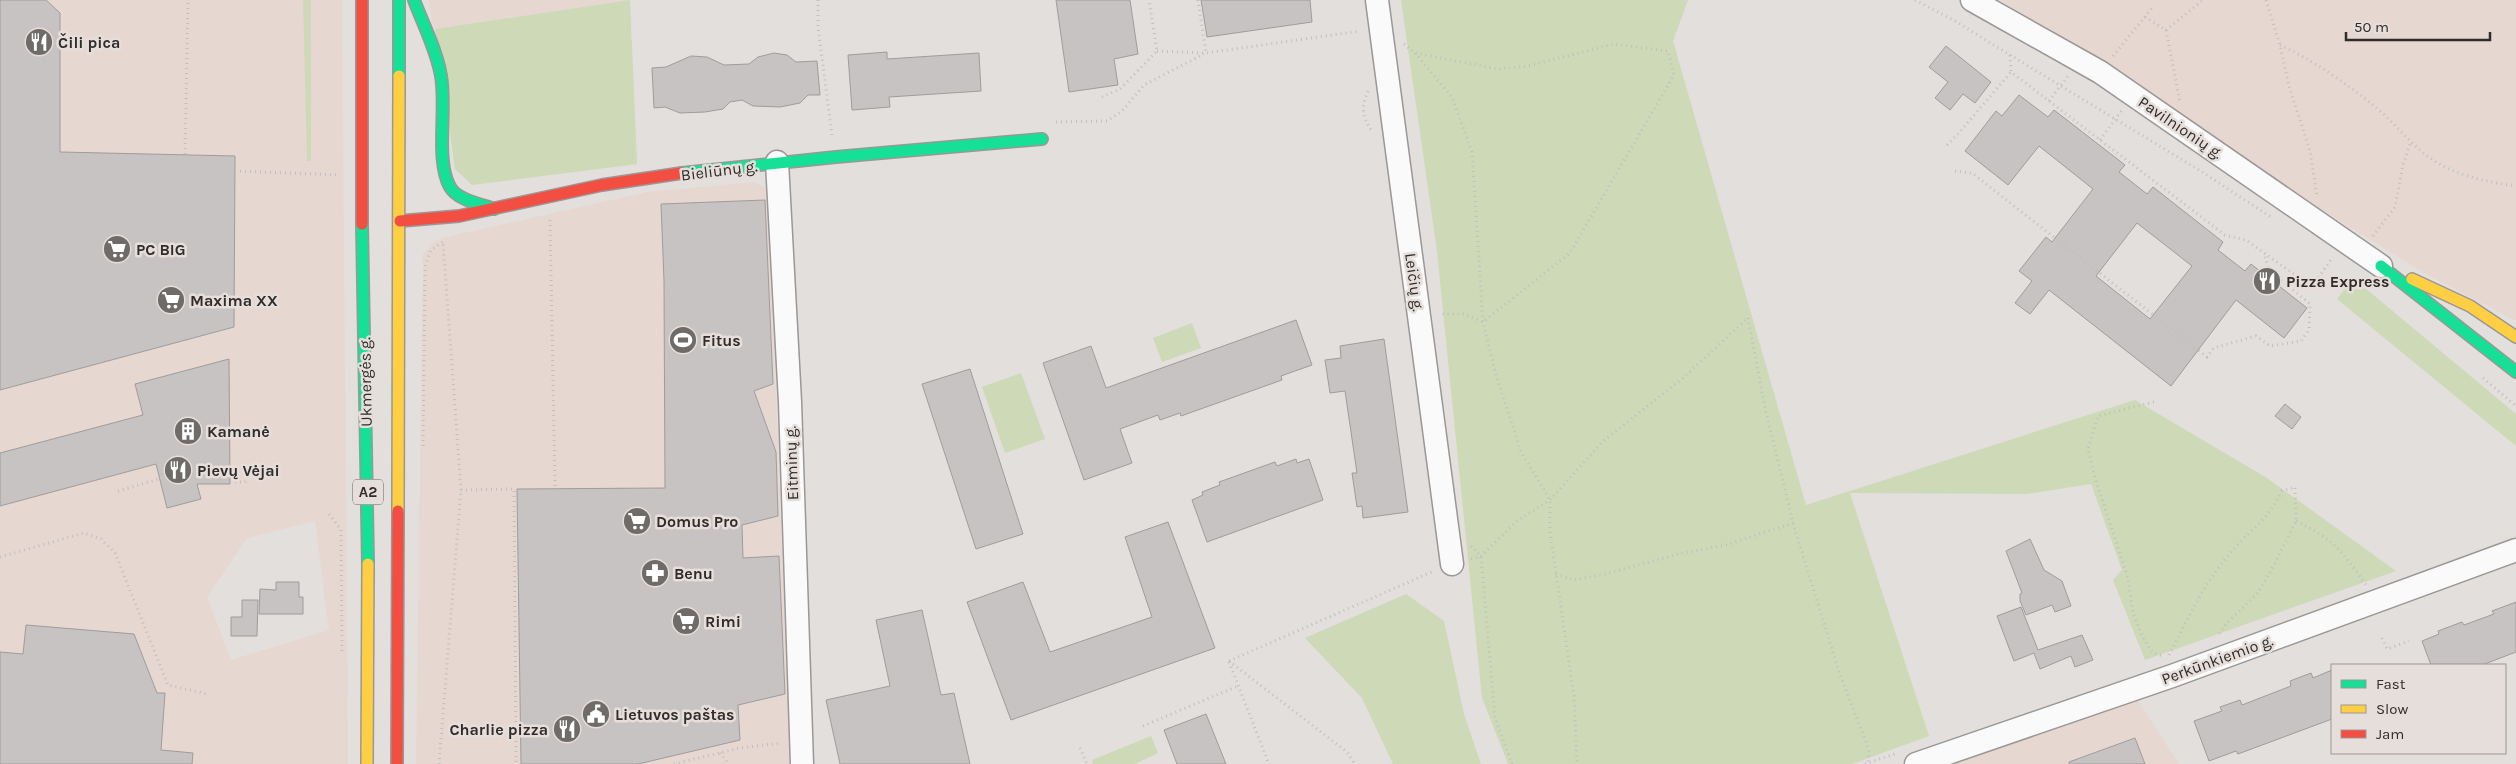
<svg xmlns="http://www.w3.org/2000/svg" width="2516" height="764" font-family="Karla,sans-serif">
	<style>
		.commercial { fill: #e6d7d1; fill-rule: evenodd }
		.green { fill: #ced9b7 }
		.building { fill: #c6c3c2; stroke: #9f9c9b; fill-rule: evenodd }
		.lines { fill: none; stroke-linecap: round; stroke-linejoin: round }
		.street-casing { stroke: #9a9796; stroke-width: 25 }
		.fast-casing { stroke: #9a9796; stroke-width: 14 }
		.slow-casing { stroke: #9a9796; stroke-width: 14 }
		.jam-casing { stroke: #9a9796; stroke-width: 14 }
		.path { stroke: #c1bfbe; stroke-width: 3; stroke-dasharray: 1 4; stroke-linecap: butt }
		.street { stroke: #fbfafa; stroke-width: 22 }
		.fast { stroke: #16e098; stroke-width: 11 }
		.slow { stroke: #ffcf43; stroke-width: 11 }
		.jam { stroke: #f24e42; stroke-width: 11 }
		.labels { text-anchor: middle; stroke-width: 5; stroke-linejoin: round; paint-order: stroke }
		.shield { fill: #e6deda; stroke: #666160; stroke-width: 1 }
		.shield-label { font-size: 15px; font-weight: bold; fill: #2f2c2b }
		.poi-label { font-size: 16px; font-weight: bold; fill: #2f2c2b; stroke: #e6deda; text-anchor: start }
		.street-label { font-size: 16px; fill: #2f2c2b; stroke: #e6deda }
	</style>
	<rect width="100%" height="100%" fill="#e3dfdd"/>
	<g class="commercial">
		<path d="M0,0H342L348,764H0ZM315,521L329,630L231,660L207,597L247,538Z"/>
		<path d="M429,0H630L435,29L431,17Z"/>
		<path d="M2000,0H2516V321L2426,274L2283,186L2142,89Z"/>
		<path d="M754,182L768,189L790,764H416L423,254L434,242L442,238L647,192Z"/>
		<path d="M2136,698L2179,764H1949Z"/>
	</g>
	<g class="green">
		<path d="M303,0H311V161H307Z"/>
		<path d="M630,0L637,164L472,185L455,169L435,29Z"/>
		<path d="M1401,0H1688L1673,41L1806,505L2135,400L2267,478L2396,571L2145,660L2113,580L2122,570L2091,484L2027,494L1850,493L1929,736L1852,764H1508L1482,698L1437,251Z"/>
		<path d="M2353,278L2516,414V446L2337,299Z"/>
		<path d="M1192,323L1201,348L1162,362L1153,338Z"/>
		<path d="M1021,373L1045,439L1005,453L982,387Z"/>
		<path d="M1406,594L1444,621L1464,714L1481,764H1393L1362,698L1305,638Z"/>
		<path d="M1151,736L1158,753L1135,764H1093L1092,760Z"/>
	</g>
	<g class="building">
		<path d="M0,0H46L60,13V152L235,156L234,327L0,390Z"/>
		<path d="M1056,0H1130L1138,54L1114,59L1118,85L1069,92Z"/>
		<path d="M1201,0H1310L1312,22L1207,37Z"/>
		<path d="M1946,46L1991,82L1975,103L1963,94L1950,110L1935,98L1948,82L1929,67Z"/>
		<path d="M887,52V59L979,53L981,91L889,97L890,107L852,110L848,55Z"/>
		<path d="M774,53L787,55L796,62L817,61L820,95H808L800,103L780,107L753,106L742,100L730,102L723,109L705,112L680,113L665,107L654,108L652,68L666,67L691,56L707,57L724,65L749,64L758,57Z"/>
		<path d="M2019,95L2048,117L2054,110L2125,165L2119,172L2147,194L2153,187L2223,242L2218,250L2245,271L2251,264L2307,308L2284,338L2236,300L2171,386L2049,290L2030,314L2015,303L2032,281L2019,271L2046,237L2052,242L2093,189L2039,146L2008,185L1965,151L1996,111L2002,116ZM2137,223L2192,266L2150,319L2096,276Z"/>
		<path d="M765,200L773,384L754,391L776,452L778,516L742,525L743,558L779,556L785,694L738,705L740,740L638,764H521L517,489L665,488L664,281L661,204Z"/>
		<path d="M1296,320L1312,365L1281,376L1282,380L1181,416L1180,413L1160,420L1158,415L1120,429L1132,463L1084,480L1043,363L1091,346L1106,388Z"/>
		<path d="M1384,339L1408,512L1363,518L1362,506L1357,507L1352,473H1357L1345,391L1330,393L1325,360L1341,358L1340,346Z"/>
		<path d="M229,359L230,484H197L201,499L167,508L156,464L0,506V453L143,415L135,384Z"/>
		<path d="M970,369L1023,534L976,549L922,384Z"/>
		<path d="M2285,404L2301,417L2292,429L2275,416Z"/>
		<path d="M1296,459L1297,463L1309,459L1323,500L1207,542L1192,500L1203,495L1202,492L1220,485L1219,482L1275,462L1277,466Z"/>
		<path d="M1168,522L1215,648L1011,720L967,602L1023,582L1050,652L1152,617L1125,537Z"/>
		<path d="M2030,539L2044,570L2062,581L2071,606L2055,612L2052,605L2026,615L2020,601V594L2022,593L2006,551Z"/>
		<path d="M276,582H299V597H303V614H259L260,589L276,590Z"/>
		<path d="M242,600H258L257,636H231V617H242Z"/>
		<path d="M2516,602V652L2482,665H2431L2422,641L2439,634L2438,631L2462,622L2464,625L2494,614L2492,611Z"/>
		<path d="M2021,607L2038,650L2082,635L2093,660L2075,667L2071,656L2040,669L2034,653L2014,661L1997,616Z"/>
		<path d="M922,610L941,695L954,693L970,764H840L826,700L890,686L876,620Z"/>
		<path d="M26,625L134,634L157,693H165L161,750L193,753L192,764H0V652L23,654Z"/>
		<path d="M2332,670V719L2238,754L2236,751L2209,761L2194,721L2222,711L2220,707L2240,700L2242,705L2291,686L2290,681L2311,673L2313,678Z"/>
		<path d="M1206,714L1226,764H1177L1164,730Z"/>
		<path d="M2135,738L2145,764H2069V762Z"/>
	</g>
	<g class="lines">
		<defs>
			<g id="street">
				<path d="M1377,0L1452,564"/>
				<path d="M1972,0L2100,72L2381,266"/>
				<path d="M777,162L790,402L802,764"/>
				<path d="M1916,764L2172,676L2516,550"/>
			</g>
			<g id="fast">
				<path d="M414,0C423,24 437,51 441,76C447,108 435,161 450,187C457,200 481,204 494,209"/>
				<path d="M399,76V0"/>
				<path d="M682,173L836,157L1042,139"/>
				<path d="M362,224L368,564"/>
				<path d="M2381,266L2516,372"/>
			</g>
			<g id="slow">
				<path d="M2412,279L2470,306L2516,337"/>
				<path d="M398,511L399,76"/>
				<path d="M367,764L368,564"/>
			</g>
			<g id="jam">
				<path d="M400,221L459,216L602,185L682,173"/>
				<path d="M362,224V0"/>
				<path d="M397,764L398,511"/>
			</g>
		</defs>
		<use href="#street" class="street-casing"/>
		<use href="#fast" class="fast-casing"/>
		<use href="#slow" class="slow-casing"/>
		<use href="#jam" class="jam-casing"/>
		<g class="path">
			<path d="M818,0V27L832,135"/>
			<path d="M1198,0L1206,53"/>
			<path d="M1915,0L1955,21L2010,55L2011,72L2225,235L2246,240L2312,287L2332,258"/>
			<path d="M2266,0L2280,45L2289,86L2310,151L2317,196"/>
			<path d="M2145,17L2166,30L2180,102"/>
			<path d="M2166,30L2203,0"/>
			<path d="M1404,44L1415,53L1498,69L1528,66L1614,44L1668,51L1674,75L1570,253L1483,322L1464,314H1441"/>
			<path d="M2280,45C2311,59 2347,84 2373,105C2394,122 2411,145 2433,160C2457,176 2488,182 2516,186"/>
			<path d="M1157,51L1206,53L1360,31"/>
			<path d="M1415,53L1452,97L1472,152L1483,322L1496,375L1521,452L1550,500V532L1574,696L1577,764"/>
			<path d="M2010,55L2199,170L2271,217"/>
			<path d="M2113,56L2152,8"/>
			<path d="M1368,91C1360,109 1363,118 1373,133"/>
			<path d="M1102,97L1120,89L1157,51L1149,0"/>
			<path d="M2049,101L2068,76"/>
			<path d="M1056,122L1107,121L1122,111L1144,85L1204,54"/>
			<path d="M2100,140L2122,110"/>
			<path d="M1947,145L1958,134L2011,72"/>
			<path d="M185,154L188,0"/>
			<path d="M235,171L340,175"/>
			<path d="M1955,171L1972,173L2207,357L2214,348L2256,336L2270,346L2301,341L2309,330L2310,304L2269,270L2264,253"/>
			<path d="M550,220L555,488"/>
			<path d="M2373,236L2395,207L2403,165L2411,141"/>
			<path d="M1748,318L1765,408L1793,523L1839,672L1869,750L1868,764"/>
			<path d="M2483,378L2516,406"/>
			<path d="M2154,402L2098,416L2088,449L2095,478L2128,578L2133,613L2144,640L2153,653L2164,656"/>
			<path d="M423,446L425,267L431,250L443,242"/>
			<path d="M196,479L203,481"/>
			<path d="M230,482H245L248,479"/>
			<path d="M461,490L514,489L516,764"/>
			<path d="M118,491L159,479"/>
			<path d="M329,514L341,530L342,654"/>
			<path d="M2296,521C2333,539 2342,551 2366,585"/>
			<path d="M1471,546L1481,556L1495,718L1512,764"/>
			<path d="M0,557L84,533L101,539L115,553L168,685L207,694"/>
			<path d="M1471,559L1481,556L1517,521L1550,500L1602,442L1683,378L1748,318"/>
			<path d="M1556,574L1574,580L1605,574L1678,554L1726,545L1793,523"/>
			<path d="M2382,638L2387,649L2409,641"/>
			<path d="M2169,655C2188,619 2205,580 2233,550C2252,528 2269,519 2282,491L2295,487L2296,521L2275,563L2258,593L2226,624L2217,637"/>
			<path d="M1229,661L1434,571"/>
			<path d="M1229,661L1347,752L1355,764"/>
			<path d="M1229,662L1269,764"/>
			<path d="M1143,726L1238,686"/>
			<path d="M1080,748L1087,764"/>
			<path d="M720,753L729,764"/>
			<path d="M439,764L461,490L443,242"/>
			<path d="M674,764L740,748L781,743"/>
			<path d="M1865,764L1898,753"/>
		</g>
		<use href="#street" class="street"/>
		<use href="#fast" class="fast"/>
		<use href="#slow" class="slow"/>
		<use href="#jam" class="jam"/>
	</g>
	<defs>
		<symbol id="restaurant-disc" viewBox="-11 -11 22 22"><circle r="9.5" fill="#6e6b69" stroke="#e6deda"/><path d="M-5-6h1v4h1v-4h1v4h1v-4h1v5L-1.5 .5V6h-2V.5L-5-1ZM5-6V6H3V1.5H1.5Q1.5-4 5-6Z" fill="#fff"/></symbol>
		<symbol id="supermarket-disc" viewBox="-11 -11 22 22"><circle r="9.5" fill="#6e6b69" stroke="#e6deda"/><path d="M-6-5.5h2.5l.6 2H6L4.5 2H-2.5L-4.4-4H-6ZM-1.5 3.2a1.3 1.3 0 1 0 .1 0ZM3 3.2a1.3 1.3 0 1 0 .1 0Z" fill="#fff"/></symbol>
		<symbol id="stadium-disc" viewBox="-11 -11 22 22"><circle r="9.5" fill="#6e6b69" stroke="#e6deda"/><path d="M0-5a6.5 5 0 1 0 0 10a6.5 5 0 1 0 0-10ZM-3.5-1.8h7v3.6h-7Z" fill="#fff"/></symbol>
		<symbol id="building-disc" viewBox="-11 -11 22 22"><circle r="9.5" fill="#6e6b69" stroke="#e6deda"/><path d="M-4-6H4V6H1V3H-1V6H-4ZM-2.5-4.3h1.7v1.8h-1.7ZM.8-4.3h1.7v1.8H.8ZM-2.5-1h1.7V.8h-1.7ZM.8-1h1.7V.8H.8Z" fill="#fff"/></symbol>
		<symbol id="pharmacy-disc" viewBox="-11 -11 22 22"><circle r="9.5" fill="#6e6b69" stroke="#e6deda"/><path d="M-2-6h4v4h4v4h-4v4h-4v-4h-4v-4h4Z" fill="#fff"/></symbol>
		<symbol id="civic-disc" viewBox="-11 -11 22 22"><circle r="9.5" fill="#6e6b69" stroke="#e6deda"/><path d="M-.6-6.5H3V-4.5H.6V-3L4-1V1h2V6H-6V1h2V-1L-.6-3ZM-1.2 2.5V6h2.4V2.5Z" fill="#fff"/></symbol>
	</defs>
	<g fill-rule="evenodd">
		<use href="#restaurant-disc" x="23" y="26" width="32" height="32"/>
		<use href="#supermarket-disc" x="101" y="233" width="32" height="32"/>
		<use href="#restaurant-disc" x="2251" y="265" width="32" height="32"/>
		<use href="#supermarket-disc" x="155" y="284" width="32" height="32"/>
		<use href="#stadium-disc" x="667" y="324" width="32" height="32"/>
		<use href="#building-disc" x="172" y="415" width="32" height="32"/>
		<use href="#restaurant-disc" x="162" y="454" width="32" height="32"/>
		<use href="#supermarket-disc" x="621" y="505" width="32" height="32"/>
		<use href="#pharmacy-disc" x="639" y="557" width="32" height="32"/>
		<use href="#supermarket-disc" x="670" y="605" width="32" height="32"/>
		<use href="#civic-disc" x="580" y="698" width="32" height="32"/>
		<use href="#restaurant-disc" x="551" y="713" width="32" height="32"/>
	</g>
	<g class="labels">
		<rect class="shield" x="353" y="479.5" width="30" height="25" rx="4"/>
		<g class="shield-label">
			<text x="368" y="497">A2</text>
		</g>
		<g class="poi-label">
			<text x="58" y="48">Čili pica</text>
			<text x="136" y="255">PC BIG</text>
			<text x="2286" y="287">Pizza Express</text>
			<text x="190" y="306">Maxima XX</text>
			<text x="702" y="346">Fitus</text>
			<text x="207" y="437">Kamanė</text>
			<text x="197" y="476">Pievų Vėjai</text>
			<text x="656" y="527">Domus Pro</text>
			<text x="674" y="579">Benu</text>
			<text x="705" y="627">Rimi</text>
			<text x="615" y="720">Lietuvos paštas</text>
			<text x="548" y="735" text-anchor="end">Charlie pizza</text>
		</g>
		<g class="street-label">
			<text transform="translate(2181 127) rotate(34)" y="6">Pavilnionių g.</text>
			<text transform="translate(719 170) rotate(-7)" y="6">Bieliūnų g.</text>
			<text transform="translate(1415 282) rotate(82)" y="6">Leičių g.</text>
			<text transform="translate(365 382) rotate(-91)" y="6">Ukmergės g.</text>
			<text transform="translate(791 463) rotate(-92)" y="6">Eitminų g.</text>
			<text transform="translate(2217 659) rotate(-20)" y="6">Perkūnkiemio g.</text>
		</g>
	</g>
	<rect x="2331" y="664" width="175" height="90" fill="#e6deda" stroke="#9d9794"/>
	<rect x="2341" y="680" width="25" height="8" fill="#16e098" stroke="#9d9794"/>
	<text x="2376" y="689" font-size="15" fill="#2f2c2b">Fast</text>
	<rect x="2341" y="705" width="25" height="8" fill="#ffcf43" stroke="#9d9794"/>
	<text x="2376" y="714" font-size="15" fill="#2f2c2b">Slow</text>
	<rect x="2341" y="730" width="25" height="8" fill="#f24e42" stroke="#9d9794"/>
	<text x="2376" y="739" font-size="15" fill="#2f2c2b">Jam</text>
	<path d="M2346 32v8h144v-8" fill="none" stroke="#2f2c2b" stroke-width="2.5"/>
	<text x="2354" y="32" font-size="15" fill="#2f2c2b" stroke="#e6deda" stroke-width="4" paint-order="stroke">50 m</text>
</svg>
